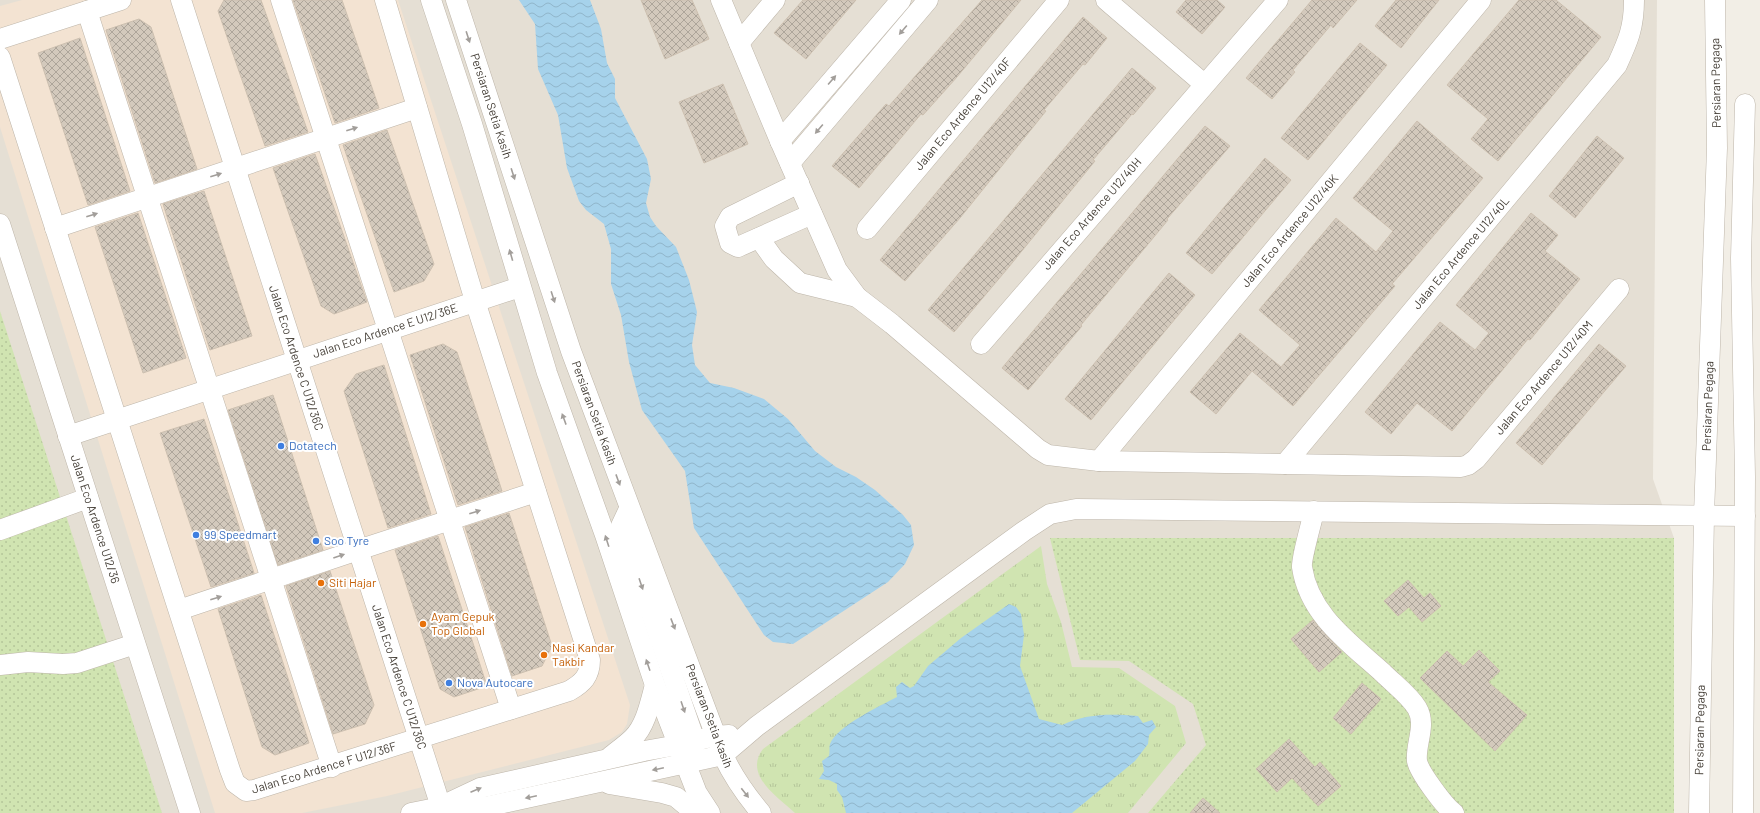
<svg xmlns="http://www.w3.org/2000/svg" width="1760" height="813" font-family="Barlow,sans-serif">
	<style>
		.residential { fill: #e5dfd4 }
		.commercial { fill: #f3e3d2 }
		.grass { fill: url(#grass-dots) }
		.park { fill: url(#park-tufts) }
		.water { fill: url(#water-waves) }
		.building { fill: url(#building-cross-hatch); stroke: #cdc0b0 }
		.lines { fill: none; stroke-linecap: round; stroke-linejoin: round }
		.minor-casing { stroke: #bdb5a9; stroke-width: 21 }
		.minor { stroke: #fff; stroke-width: 20 }
		.oneway { fill: #a29e9a }
		.shop-dot { fill: #3f7fe0; stroke: #fff; stroke-width: 1.5 }
		.food-dot { fill: #e8710a; stroke: #fff; stroke-width: 1.5 }
		.labels { text-anchor: middle; stroke-width: 4; stroke-linejoin: round; paint-order: stroke }
		.street-label { font-size: 12px; fill: #443e36; stroke: #fff }
		.shop-label { font-size: 12px; fill: #366cbe; stroke: #fff; text-anchor: start }
		.food-label { font-size: 12px; fill: #c56008; stroke: #fff; text-anchor: start }
	</style>
	<defs>
		<pattern id="grass-dots" width="8" height="8" patternUnits="userSpaceOnUse"><rect width="8" height="8" fill="#d0e4b1"/><path d="M2 2h.1M6 6h.1" fill="none" stroke="#b4c599" stroke-width="1.8" stroke-linecap="round"/></pattern>
		<pattern id="park-tufts" width="24" height="20" patternUnits="userSpaceOnUse"><rect width="24" height="20" fill="#d0e4b1"/><path d="M3 7l-1-3M5 7V3M7 7l1-3M15 17l-1-3M17 17v-4M19 17l1-3" fill="none" stroke="#b4c599"/></pattern>
		<pattern id="water-waves" width="16" height="10" patternUnits="userSpaceOnUse"><rect width="16" height="10" fill="#a6d2eb"/><path d="M0 5q4-4 8 0t8 0" fill="none" stroke="#90b5ca"/></pattern>
		<pattern id="building-cross-hatch" width="8" height="8" patternUnits="userSpaceOnUse"><rect width="8" height="8" fill="#d3c9bc"/><path d="M0 0l8 8M0 8l8-8" fill="none" stroke="#ada59a"/></pattern>
	</defs>
	<rect width="100%" height="100%" fill="#f2eee6"/>
	<path class="residential" d="M0,0H1657L1653,479L1674,538V813H0Z"/>
	<path class="commercial" d="M22,0H398L630,705L627,724L622,732L609,740L387,796L302,813H215L0,127V6Z"/>
	<g class="grass">
		<path d="M0,311L162,813H0Z"/>
		<path d="M1050,538H1674V813H1148L1206,745L1193,704L1129,661L1080,660Z"/>
	</g>
	<path class="park" d="M1041,546L1047,584L1061,622L1072,667L1119,668L1175,706L1186,743L1128,813H795C778,797 743,775 763,749Z"/>
	<g class="water">
		<path d="M519,0H590L601,29L607,63L615,79V98L647,159L651,179L646,203L650,217L656,226L676,247L689,280L697,312L692,345L695,365L710,383L734,388L764,399L788,419L815,451L836,467L856,477L875,490L903,515L911,525L914,545L905,564L888,582L793,644L773,642L764,635L694,528L685,471L642,410L629,362L621,315L611,284V249L604,224L586,210L579,201L567,168L558,115L538,69L535,24Z"/>
		<path d="M1009,604L1016,607L1021,614L1024,635L1020,666L1039,719L1062,725C1088,713 1111,714 1138,716L1143,723L1152,720L1156,727L1149,735L1148,744L1135,761L1072,813H846L842,797L837,790V784L829,780L819,779L824,771L822,761L829,756C830,752 829,747 830,744C837,726 880,706 897,697L896,687L902,682L910,688L914,686L928,666L961,638Z"/>
	</g>
	<g class="building">
		<path d="M224,0H261L308,132L265,146L218,11Z"/>
		<path d="M293,0H342L379,108L335,123Z"/>
		<path d="M641,0H692L709,39L665,59Z"/>
		<path d="M803,0H856L806,59L774,33Z"/>
		<path d="M982,0H1021L957,77L923,115L921,114L859,188L832,166L886,104L889,106Z"/>
		<path d="M1186,0H1217L1225,7L1202,34L1176,12Z"/>
		<path d="M1312,0H1357L1333,28L1331,25L1293,70L1295,72L1272,99L1246,78Z"/>
		<path d="M1396,0H1439L1401,48L1375,26Z"/>
		<path d="M1519,0H1556L1601,37L1498,161L1471,139L1488,119L1447,85Z"/>
		<path d="M1083,17L1107,38L1085,65L1083,64L1044,110L1046,111L960,218L905,281L880,260Z"/>
		<path d="M139,19L151,27L197,169L155,183L106,30Z"/>
		<path d="M80,38L130,191L88,205L38,53Z"/>
		<path d="M1360,43L1387,65L1308,160L1281,138Z"/>
		<path d="M1132,68L1156,88L1133,115L1132,114L1093,160L1095,161L1008,268L954,332L928,310Z"/>
		<path d="M723,84L748,144L704,163L679,102Z"/>
		<path d="M1417,121L1483,178L1392,284L1395,286L1293,406L1252,371L1216,414L1190,392L1240,333L1281,367L1300,345L1259,310L1336,218L1376,252L1393,231L1353,198Z"/>
		<path d="M1205,126L1230,146L1167,219L1168,220L1081,325L1082,326L1028,390L1002,368Z"/>
		<path d="M387,130L434,264L424,281L394,292L343,145Z"/>
		<path d="M1597,136L1624,158L1575,218L1549,196Z"/>
		<path d="M315,154L367,302L334,314L321,306L273,168Z"/>
		<path d="M1265,158L1291,180L1212,274L1186,253Z"/>
		<path d="M204,191L252,336L210,350L163,204Z"/>
		<path d="M138,213L186,358L143,373L95,227Z"/>
		<path d="M1531,213L1558,235L1545,251L1580,279L1530,340L1528,339L1452,431L1417,403L1391,434L1365,412L1440,322L1475,350L1489,333L1456,305Z"/>
		<path d="M1169,273L1195,295L1091,420L1065,399Z"/>
		<path d="M443,344L457,352L502,491L458,505L410,355Z"/>
		<path d="M1599,344L1626,366L1542,465L1516,443Z"/>
		<path d="M384,365L431,514L388,528L344,391L356,374Z"/>
		<path d="M273,395L323,550L278,565L228,410Z"/>
		<path d="M204,419L254,573L211,587L160,433Z"/>
		<path d="M509,513L552,646L542,666L512,676L465,527Z"/>
		<path d="M438,536L487,686L454,697L440,689L395,550Z"/>
		<path d="M330,571L374,705L365,724L333,734L286,586Z"/>
		<path d="M1408,580L1424,598L1430,593L1441,606L1422,622L1409,607L1398,616L1384,601Z"/>
		<path d="M261,595L309,743L275,755L262,747L218,609Z"/>
		<path d="M1313,620L1342,652L1319,672L1291,639Z"/>
		<path d="M1479,650L1500,671L1488,682L1527,715L1495,751L1420,678L1447,651L1463,666Z"/>
		<path d="M1362,683L1381,699L1351,734L1333,718Z"/>
		<path d="M1289,739L1315,767L1320,762L1341,786L1318,806L1292,778L1277,792L1256,769Z"/>
		<path d="M1203,798L1220,813H1190Z"/>
	</g>
	<g class="lines">
		<defs>
			<g id="minor">
				<path d="M181,0L441,807"/>
				<path d="M281,0L511,709"/>
				<path d="M431,0L472,124L547,373L605,535L655,685L697,793L710,813"/>
				<path d="M456,0L571,351L723,755C733,777 746,795 761,813"/>
				<path d="M721,0L780,141L837,270L857,297L892,324L1038,449L1048,455L1099,461L1461,467L1468,465L1476,459L1619,289"/>
				<path d="M1106,0L1204,84"/>
				<path d="M87,11L332,767"/>
				<path d="M0,39L121,0"/>
				<path d="M739,43L775,0"/>
				<path d="M0,57L230,770L235,783L246,791L254,790L569,691C583,683 590,676 590,660L475,301L385,0"/>
				<path d="M780,141L901,0"/>
				<path d="M790,163L928,0"/>
				<path d="M799,183L730,217L725,226L730,243L738,247L812,214"/>
				<path d="M0,224L190,813"/>
				<path d="M55,228L417,108"/>
				<path d="M867,229L1059,0"/>
				<path d="M759,238L774,259L800,283L857,297"/>
				<path d="M981,344L1278,0"/>
				<path d="M68,436L520,287"/>
				<path d="M1099,461L1481,0"/>
				<path d="M1285,464L1617,65C1628,41 1634,28 1634,0"/>
				<path d="M629,509L621,526L695,741L692,754"/>
				<path d="M1314,511C1312,522 1301,558 1302,567C1309,615 1350,643 1383,673C1394,684 1409,695 1417,708C1427,725 1415,744 1417,761C1419,772 1445,807 1454,813"/>
				<path d="M0,530L88,498"/>
				<path d="M179,610L358,550L536,492"/>
				<path d="M0,665L28,662L63,664L77,663L135,644"/>
				<path d="M610,757C617,751 626,745 633,738C646,725 650,703 655,685"/>
				<path d="M609,784L662,793L676,797L695,813"/>
				<path d="M446,804L480,788L644,751L678,745L715,736L729,735"/>
				<path d="M411,813L441,807H485L723,755L757,726L1024,531L1050,514L1076,509L1745,516"/>
				<path d="M1699,813L1704,515L1717,148L1715,0"/>
				<path d="M1743,813L1745,477L1741,258L1745,104"/>
			</g>
		</defs>
		<use href="#minor" class="minor-casing"/>
		<use href="#minor" class="minor"/>
	</g>
	<defs><path id="oneway-solid" d="M-6-.8H1V-3.2L6.5 0L1 3.2V.8H-6Z"/></defs>
	<g class="oneway">
		<use href="#oneway-solid" transform="translate(903 30) rotate(130)"/>
		<use href="#oneway-solid" transform="translate(468 37) rotate(72)"/>
		<use href="#oneway-solid" transform="translate(832 80) rotate(-49)"/>
		<use href="#oneway-solid" transform="translate(352 129) rotate(-18)"/>
		<use href="#oneway-solid" transform="translate(819 129) rotate(130)"/>
		<use href="#oneway-solid" transform="translate(513 174) rotate(72)"/>
		<use href="#oneway-solid" transform="translate(216 175) rotate(-18)"/>
		<use href="#oneway-solid" transform="translate(92 215) rotate(-18)"/>
		<use href="#oneway-solid" transform="translate(511 255) rotate(-106)"/>
		<use href="#oneway-solid" transform="translate(553 297) rotate(72)"/>
		<use href="#oneway-solid" transform="translate(564 419) rotate(-110)"/>
		<use href="#oneway-solid" transform="translate(618 480) rotate(70)"/>
		<use href="#oneway-solid" transform="translate(475 512) rotate(-18)"/>
		<use href="#oneway-solid" transform="translate(607 541) rotate(-108)"/>
		<use href="#oneway-solid" transform="translate(339 556) rotate(-19)"/>
		<use href="#oneway-solid" transform="translate(641 584) rotate(71)"/>
		<use href="#oneway-solid" transform="translate(216 598) rotate(-18)"/>
		<use href="#oneway-solid" transform="translate(673 624) rotate(69)"/>
		<use href="#oneway-solid" transform="translate(648 665) rotate(-109)"/>
		<use href="#oneway-solid" transform="translate(683 707) rotate(71)"/>
		<use href="#oneway-solid" transform="translate(658 769) rotate(168)"/>
		<use href="#oneway-solid" transform="translate(476 790) rotate(-23)"/>
		<use href="#oneway-solid" transform="translate(745 793) rotate(52)"/>
		<use href="#oneway-solid" transform="translate(531 797) rotate(168)"/>
	</g>
	<g class="shop-dot">
		<circle cx="281" cy="446" r="4"/>
		<circle cx="196" cy="535" r="4"/>
		<circle cx="316" cy="541" r="4"/>
		<circle cx="449" cy="683" r="4"/>
	</g>
	<g class="food-dot">
		<circle cx="321" cy="583" r="4"/>
		<circle cx="423" cy="624" r="4"/>
		<circle cx="544" cy="655" r="4"/>
	</g>
	<g class="labels">
		<g class="street-label">
			<text transform="translate(1716 83) rotate(-91)" y="4">Persiaran Pegaga</text>
			<text transform="translate(491 106) rotate(72)" y="4">Persiaran Setia Kasih</text>
			<text transform="translate(963 114) rotate(-50)" y="4">Jalan Eco Ardence U12/40F</text>
			<text transform="translate(1092 214) rotate(-49)" y="4">Jalan Eco Ardence U12/40H</text>
			<text transform="translate(1290 231) rotate(-50)" y="4">Jalan Eco Ardence U12/40K</text>
			<text transform="translate(1461 253) rotate(-50)" y="4">Jalan Eco Ardence U12/40L</text>
			<text transform="translate(385 331) rotate(-18)" y="4">Jalan Eco Ardence E U12/36E</text>
			<text transform="translate(296 358) rotate(72)" y="4">Jalan Eco Ardence C U12/36C</text>
			<text transform="translate(1544 378) rotate(-50)" y="4">Jalan Eco Ardence U12/40M</text>
			<text transform="translate(1708 406) rotate(-88)" y="4">Persiaran Pegaga</text>
			<text transform="translate(594 413) rotate(70)" y="4">Persiaran Setia Kasih</text>
			<text transform="translate(95 519) rotate(72)" y="4">Jalan Eco Ardence U12/36</text>
			<text transform="translate(399 677) rotate(72)" y="4">Jalan Eco Ardence C U12/36C</text>
			<text transform="translate(709 716) rotate(69)" y="4">Persiaran Setia Kasih</text>
			<text transform="translate(1700 730) rotate(-89)" y="4">Persiaran Pegaga</text>
			<text transform="translate(324 768) rotate(-17)" y="4">Jalan Eco Ardence F U12/36F</text>
		</g>
		<g class="shop-label">
			<text x="289" y="450">Dotatech</text>
			<text x="204" y="539">99 Speedmart</text>
			<text x="324" y="545">Soo Tyre</text>
			<text x="457" y="687">Nova Autocare</text>
		</g>
		<g class="food-label">
			<text x="329" y="587">Siti Hajar</text>
			<text x="431" y="621">Ayam Gepuk<tspan x="431" dy="14">Top Global</tspan></text>
			<text x="552" y="652">Nasi Kandar<tspan x="552" dy="14">Takbir</tspan></text>
		</g>
	</g>
</svg>
